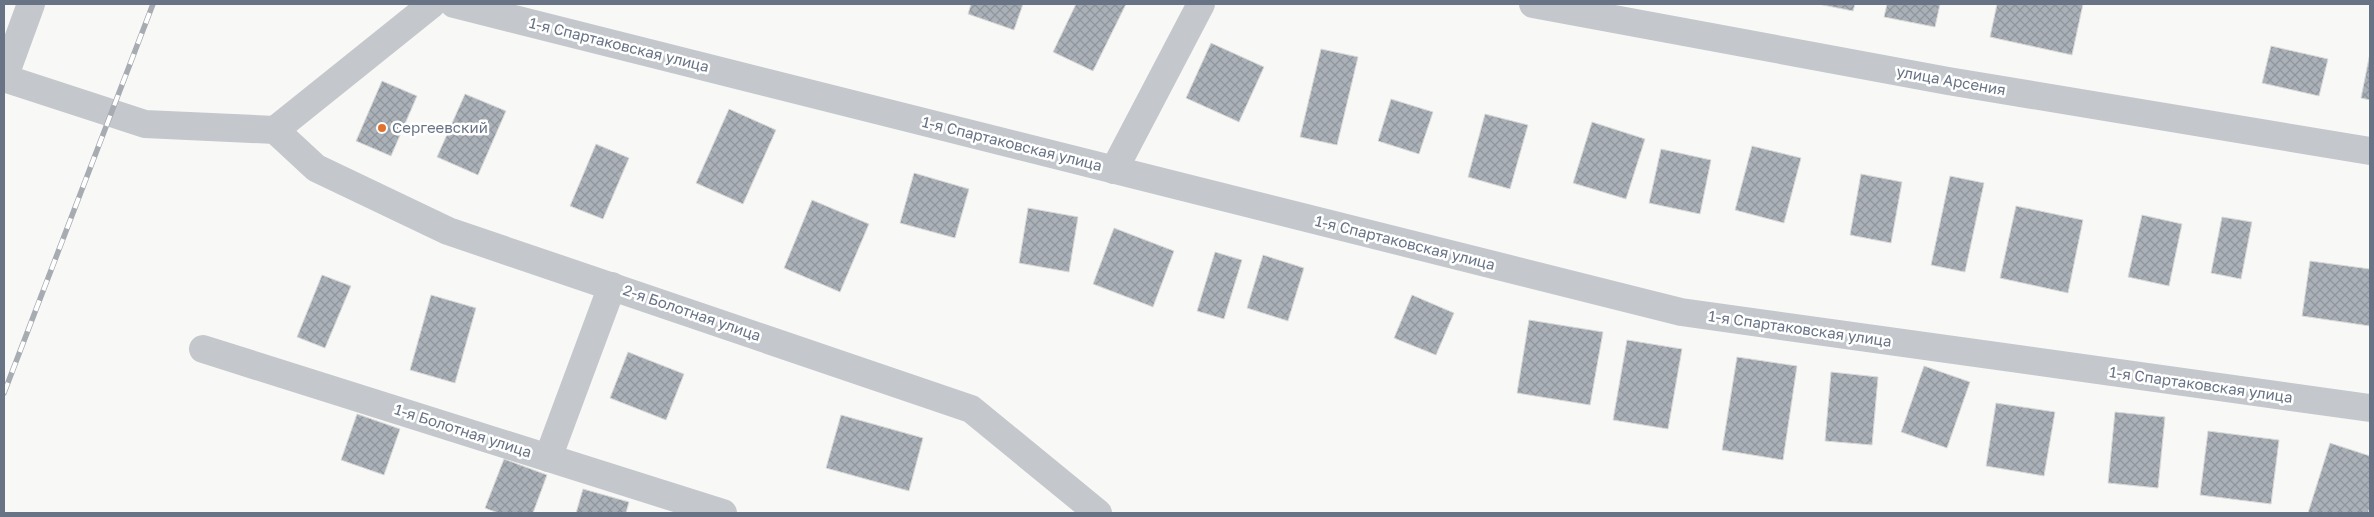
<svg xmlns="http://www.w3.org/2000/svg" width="2374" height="517" font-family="'Golos Text',sans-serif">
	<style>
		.building { fill: url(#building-cross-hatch); stroke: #dadad8 }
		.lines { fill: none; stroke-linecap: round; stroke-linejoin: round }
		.minor { stroke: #c4c7cb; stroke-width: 28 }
		.rail-casing { stroke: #a7abb2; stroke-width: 5.5 }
		.rail { stroke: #fff; stroke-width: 4; stroke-dasharray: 11; stroke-linecap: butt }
		.poi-dot { fill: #e0722e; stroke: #fff; stroke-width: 2 }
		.labels { text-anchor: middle; stroke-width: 5; stroke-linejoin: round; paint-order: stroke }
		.street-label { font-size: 15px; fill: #687486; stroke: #fff }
		.poi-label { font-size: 15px; fill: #687486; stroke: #fff; text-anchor: start }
	</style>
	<defs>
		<pattern id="building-cross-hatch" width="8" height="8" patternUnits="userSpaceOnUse" patternTransform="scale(1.25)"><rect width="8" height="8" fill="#abb1b8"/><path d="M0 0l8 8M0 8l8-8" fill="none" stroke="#8f959b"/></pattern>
	</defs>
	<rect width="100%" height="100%" fill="#f8f8f6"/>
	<g class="building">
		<path d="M971,4H1023L1014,30L968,14Z"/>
		<path d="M1076,4H1126L1093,71L1053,52Z"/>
		<path d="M1818,4H1855L1853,11Z"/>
		<path d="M1887,4H1940L1935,27L1884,17Z"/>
		<path d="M1997,4H2083L2072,55L1990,37Z"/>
		<path d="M1211,43L1264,67L1239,122L1186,98Z"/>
		<path d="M2271,46L2328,59L2319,96L2262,83Z"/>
		<path d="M1321,49L1358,57L1337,145L1300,137Z"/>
		<path d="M2370,53V100L2361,98Z"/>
		<path d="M382,81L417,96L391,156L356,141Z"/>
		<path d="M465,94L506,111L478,175L437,157Z"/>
		<path d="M1391,99L1433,112L1419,154L1378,141Z"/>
		<path d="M729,109L776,130L743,204L696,183Z"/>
		<path d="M1485,114L1528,125L1510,189L1468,177Z"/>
		<path d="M1592,122L1645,139L1626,199L1573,183Z"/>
		<path d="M596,144L629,158L603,219L570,206Z"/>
		<path d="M1752,146L1801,158L1784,223L1735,210Z"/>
		<path d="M1661,149L1711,160L1700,214L1649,203Z"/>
		<path d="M914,173L969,189L955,238L900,223Z"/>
		<path d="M1861,174L1902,182L1891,243L1850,235Z"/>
		<path d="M1950,176L1984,183L1965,272L1931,265Z"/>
		<path d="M812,200L869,224L840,292L784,268Z"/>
		<path d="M2016,206L2083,220L2068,293L2000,278Z"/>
		<path d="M1028,208L1078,217L1069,272L1019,263Z"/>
		<path d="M2142,215L2182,224L2169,286L2128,277Z"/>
		<path d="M2222,217L2252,222L2241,279L2211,273Z"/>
		<path d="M1114,228L1174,251L1153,307L1093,284Z"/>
		<path d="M1215,252L1242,260L1224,319L1197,311Z"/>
		<path d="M1263,255L1304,268L1288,321L1247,308Z"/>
		<path d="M2310,261L2370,269V326L2302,316Z"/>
		<path d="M322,275L351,286L325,348L297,337Z"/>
		<path d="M431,295L476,308L455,383L410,370Z"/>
		<path d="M1412,295L1454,313L1436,355L1394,338Z"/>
		<path d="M1529,320L1603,332L1590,405L1517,393Z"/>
		<path d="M1627,340L1682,349L1668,429L1613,420Z"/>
		<path d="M628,352L684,374L666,420L610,398Z"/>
		<path d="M1737,357L1797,366L1783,460L1722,450Z"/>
		<path d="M1924,366L1970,382L1947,448L1901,432Z"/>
		<path d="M1831,372L1878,377L1872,445L1825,441Z"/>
		<path d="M1996,403L2055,412L2044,476L1986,466Z"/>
		<path d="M2115,412L2165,417L2158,488L2108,483Z"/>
		<path d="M357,414L400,429L384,475L341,460Z"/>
		<path d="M841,415L923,438L909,491L826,468Z"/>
		<path d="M2208,431L2279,440L2271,504L2200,495Z"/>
		<path d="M2330,443L2370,456V507L2368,513H2308Z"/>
		<path d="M504,459L547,475L533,513H498L485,508Z"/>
		<path d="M583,489L629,502L626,513H576Z"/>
	</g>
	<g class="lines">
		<g class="minor">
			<path d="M454,4L1681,312L2370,408"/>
			<path d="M1533,4L1948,81L2370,151"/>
			<path d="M4,78L145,124L275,130L432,4"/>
			<path d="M4,78L31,4"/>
			<path d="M275,130L316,168L448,231L971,409L1098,513"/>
			<path d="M1114,170L1201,4"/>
			<path d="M203,349L723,513"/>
			<path d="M548,458L612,286"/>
		</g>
		<defs>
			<path id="rail" d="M4,393L153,4"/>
		</defs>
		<use href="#rail" class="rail-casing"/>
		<use href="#rail" class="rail"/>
	</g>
	<circle class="poi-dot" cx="382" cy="128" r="5"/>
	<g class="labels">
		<g class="street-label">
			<text transform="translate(619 45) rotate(14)" y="5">1-я Спартаковская улица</text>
			<text transform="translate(1951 81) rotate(10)" y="5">улица Арсения</text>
			<text transform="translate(1012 144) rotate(14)" y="5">1-я Спартаковская улица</text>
			<text transform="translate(1405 243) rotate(14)" y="5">1-я Спартаковская улица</text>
			<text transform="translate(692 313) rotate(19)" y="5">2-я Болотная улица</text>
			<text transform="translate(1800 329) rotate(8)" y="5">1-я Спартаковская улица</text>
			<text transform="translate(2201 385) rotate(8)" y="5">1-я Спартаковская улица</text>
			<text transform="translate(463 431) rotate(18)" y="5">1-я Болотная улица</text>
		</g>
		<g class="poi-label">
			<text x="392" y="133">Сергеевский</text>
		</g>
	</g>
	<rect width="2374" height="517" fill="none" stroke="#687486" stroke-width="10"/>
</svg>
